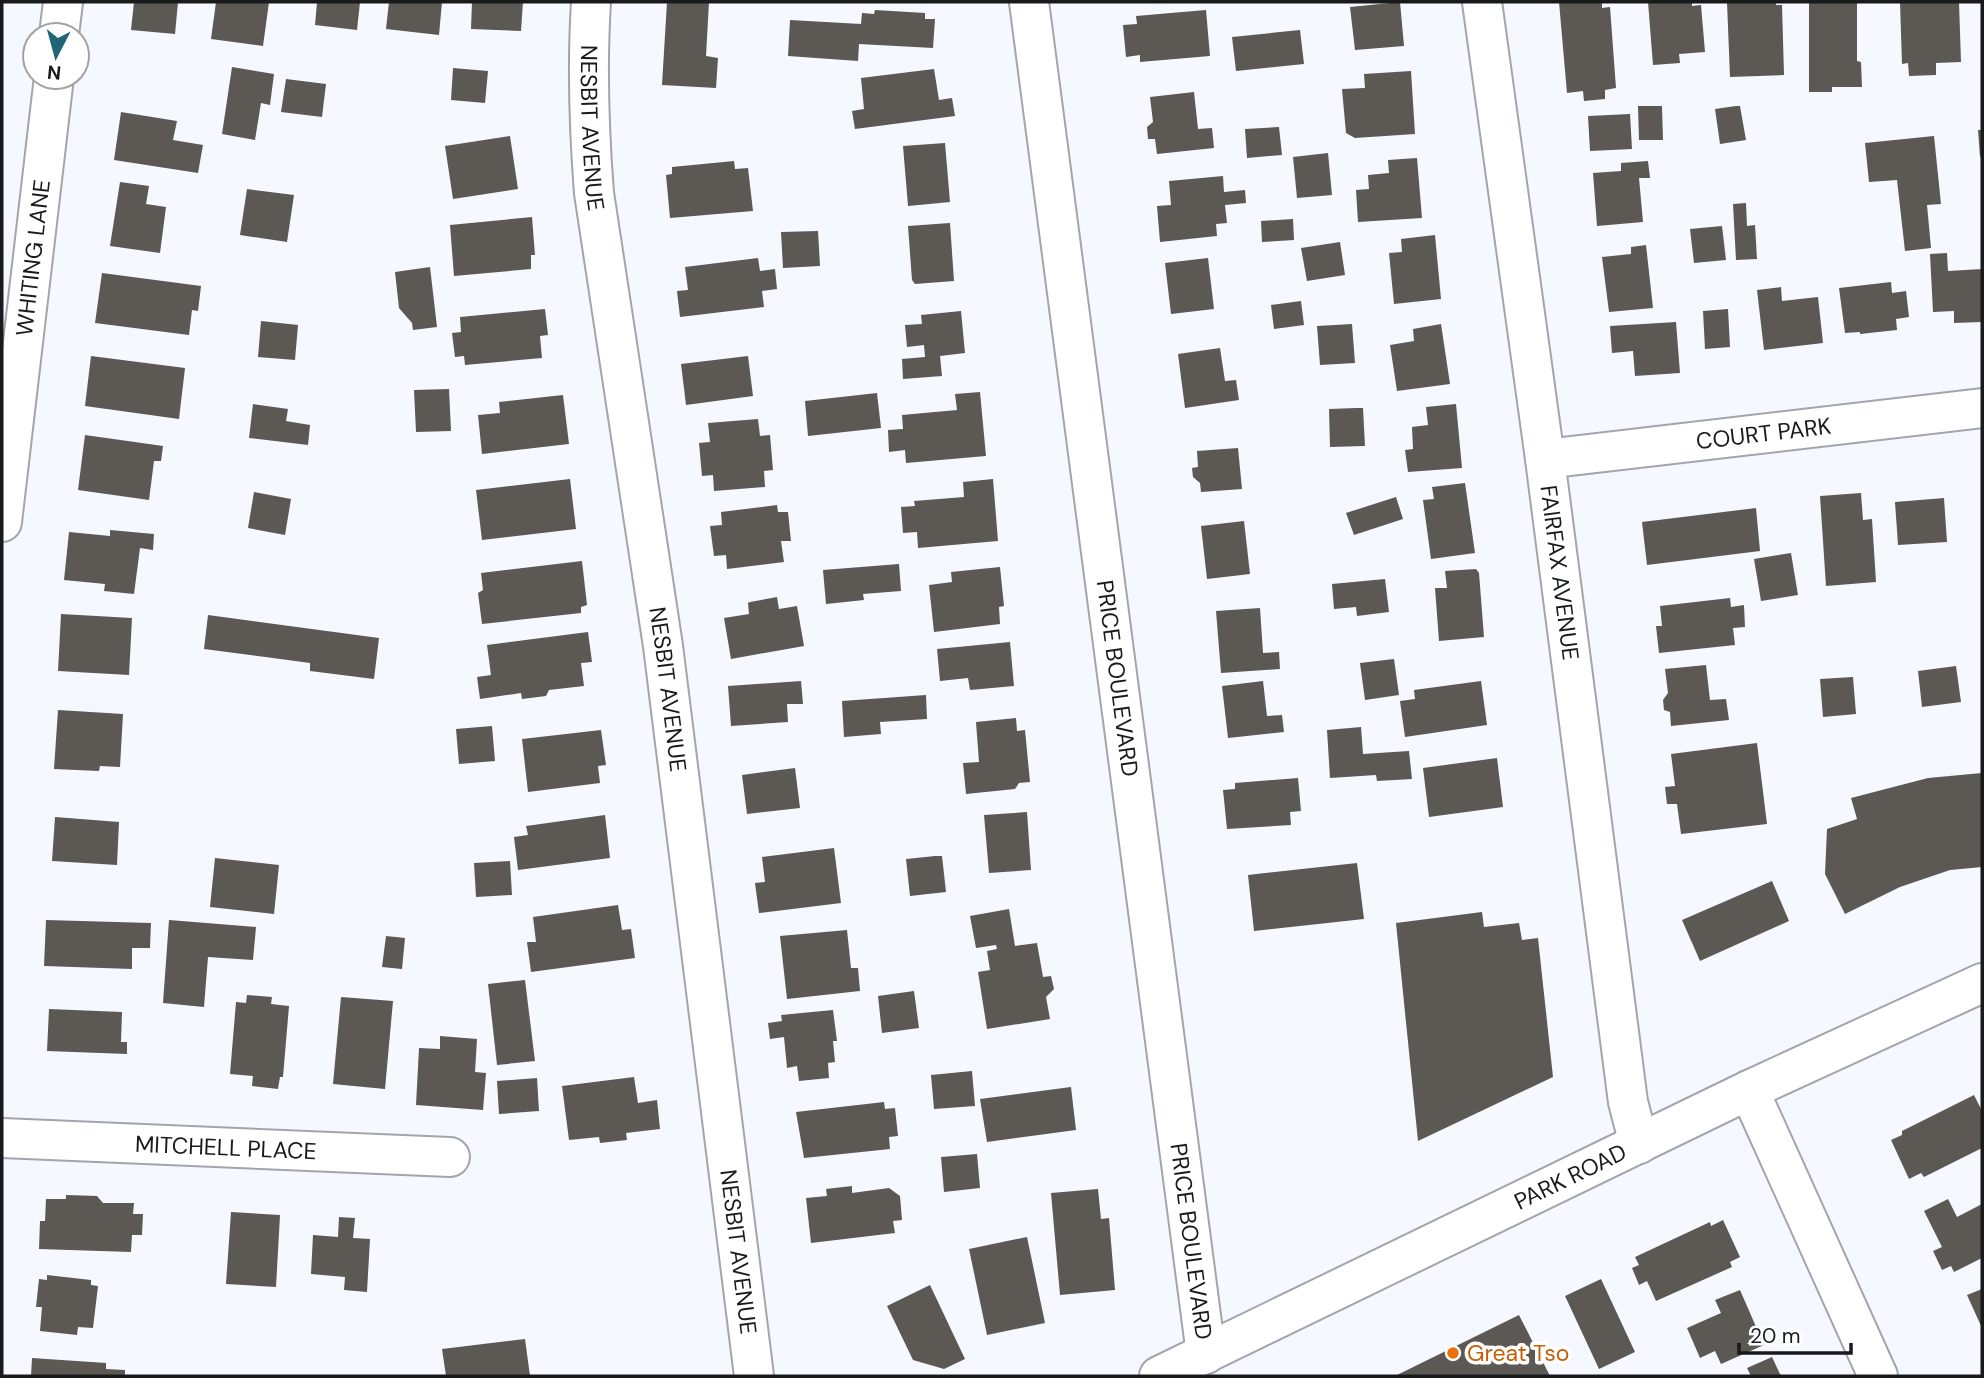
<svg xmlns="http://www.w3.org/2000/svg" width="1984" height="1378" font-family="'DM Sans',sans-serif">
	<style>
		.building { fill: #5c5853 }
		.lines { fill: none; stroke-linecap: round; stroke-linejoin: round }
		.minor-casing { stroke: #a2a5ab; stroke-width: 42 }
		.secondary-casing { stroke: #a2a5ab; stroke-width: 42 }
		.minor { stroke: #fff; stroke-width: 38 }
		.secondary { stroke: #fff; stroke-width: 38 }
		.food-dot { fill: #e8710a; stroke: #fff; stroke-width: 2.5 }
		.labels { text-anchor: middle; stroke-width: 7; stroke-linejoin: round; paint-order: stroke }
		.street-label { font-size: 23px; fill: #191a1c; stroke: #fff }
		.food-label { font-size: 23px; fill: #c56008; stroke: #fff; text-anchor: start }
	</style>
	<rect width="100%" height="100%" fill="#f6f8ff"/>
	<g class="building">
		<path d="M134,2H178L175,34L131,30Z"/>
		<path d="M216,2H269L263,46L211,39Z"/>
		<path d="M317,2H360L357,30L315,25Z"/>
		<path d="M389,2H442L439,35L386,29Z"/>
		<path d="M472,2H523L521,31L471,29Z"/>
		<path d="M667,2H709L706,56L718,58L716,88L662,85Z"/>
		<path d="M1400,2L1404,46L1355,50L1350,7Z"/>
		<path d="M1559,2H1602V8L1610,7L1616,88L1605,90V99L1584,101L1583,91L1567,93Z"/>
		<path d="M1648,2H1692V6L1701,5L1705,52L1679,54L1680,63L1653,65Z"/>
		<path d="M1727,2H1776V5H1782L1784,75L1730,77Z"/>
		<path d="M1809,2H1857V61L1861,62L1862,87H1832V92H1809Z"/>
		<path d="M1900,2H1959L1961,62L1936,63V75L1909,76L1908,63L1902,64Z"/>
		<path d="M875,10L925,13V19H935L933,48L859,44L858,61L788,56L790,20L861,24L862,13L874,14Z"/>
		<path d="M1206,10L1210,56L1140,62V55L1126,57L1123,25L1137,24L1136,16Z"/>
		<path d="M1300,30L1304,64L1236,71L1232,37Z"/>
		<path d="M232,67L274,74L270,105L261,103L255,140L222,134Z"/>
		<path d="M453,68L488,71L485,103L451,100Z"/>
		<path d="M934,69L939,100L952,98L955,116L855,129L852,111L864,109L861,78Z"/>
		<path d="M1411,71L1415,134L1355,138L1346,133L1342,89L1365,88L1364,74Z"/>
		<path d="M286,79L326,84L322,117L281,112Z"/>
		<path d="M1194,92L1198,129L1212,128L1214,148L1157,154L1155,139H1148L1147,127L1153,122L1150,97Z"/>
		<path d="M1638,106H1662L1663,140H1639Z"/>
		<path d="M1736,106H1740L1746,140L1720,144L1715,109Z"/>
		<path d="M121,112L177,121L173,140L203,145L198,173L114,160Z"/>
		<path d="M1630,114L1632,149L1590,151L1588,116Z"/>
		<path d="M1279,127L1282,155L1247,158L1245,129Z"/>
		<path d="M1978,130H1982V157H1980Z"/>
		<path d="M510,136L518,189L453,199L445,146Z"/>
		<path d="M1934,136L1941,204L1927,205L1931,248L1905,251L1897,180L1869,182L1865,143Z"/>
		<path d="M945,143L950,202L908,206L903,146Z"/>
		<path d="M1328,153L1332,195L1297,198L1293,157Z"/>
		<path d="M1417,158L1422,218L1358,222L1356,190L1369,189L1368,175L1389,173L1388,160Z"/>
		<path d="M734,161L735,169L748,168L753,211L670,218L666,175L672,174V167Z"/>
		<path d="M1648,161L1650,178H1639L1643,222L1597,226L1593,173L1621,171V163Z"/>
		<path d="M1223,176L1224,192L1245,190L1246,203L1225,205L1227,223L1216,224L1217,236L1160,242L1157,206L1171,205L1169,181Z"/>
		<path d="M120,182L149,186L146,204L166,207L160,253L110,246Z"/>
		<path d="M247,189L294,195L287,242L240,235Z"/>
		<path d="M1746,203L1747,226L1755,225L1757,259L1736,260L1733,204Z"/>
		<path d="M532,217L535,255H531V269L454,276L450,225Z"/>
		<path d="M1293,219L1294,240L1262,242L1261,221Z"/>
		<path d="M950,223L954,281L915,284L912,280L908,226Z"/>
		<path d="M1722,226L1726,260L1694,263L1690,229Z"/>
		<path d="M818,231L820,266L783,268L781,232Z"/>
		<path d="M1435,235L1441,299L1394,304L1389,253L1402,252L1401,239Z"/>
		<path d="M1340,242L1345,275L1307,281L1301,248Z"/>
		<path d="M1646,245L1653,308L1609,312L1602,257L1631,254V247Z"/>
		<path d="M1947,253L1948,271L1982,269V322L1954,323V311L1933,312L1930,254Z"/>
		<path d="M758,258L760,271L775,269L777,289L762,291L764,307L680,317L677,291L688,290L685,267Z"/>
		<path d="M1208,258L1214,309L1171,314L1165,263Z"/>
		<path d="M430,267L437,327L413,330L412,323L399,308L395,272Z"/>
		<path d="M102,273L201,286L198,311L192,310L189,335L95,323Z"/>
		<path d="M1891,282L1892,293L1906,291L1909,317L1896,319L1897,330L1860,334V332L1845,333L1839,288Z"/>
		<path d="M1781,287L1782,301L1818,297L1823,343L1764,350L1757,290Z"/>
		<path d="M1301,301L1304,325L1274,329L1271,305Z"/>
		<path d="M545,309L548,335L540,336L542,358L465,365L464,356L455,357L452,333L461,332L460,317Z"/>
		<path d="M1728,309L1730,347L1705,349L1703,311Z"/>
		<path d="M961,311L965,353L940,356L942,376L903,379L902,359L925,357L924,345L907,347L905,325L922,324L921,315Z"/>
		<path d="M261,321L298,325L295,360L258,357Z"/>
		<path d="M1676,322L1680,373L1635,376L1633,351L1612,353L1610,326Z"/>
		<path d="M1352,324L1355,363L1320,365L1317,326Z"/>
		<path d="M1441,324L1450,384L1397,391L1390,345L1414,341L1413,329Z"/>
		<path d="M1220,348L1225,381L1236,380L1239,400L1185,408L1178,354Z"/>
		<path d="M91,356L185,368L179,419L85,406Z"/>
		<path d="M748,356L753,396L686,405L681,364Z"/>
		<path d="M449,389L451,431L416,432L414,390Z"/>
		<path d="M980,392L986,456L906,463L905,450L889,452L888,430L903,429L902,415L957,410L955,394Z"/>
		<path d="M877,393L881,428L808,436L805,401Z"/>
		<path d="M563,395L569,444L482,454L478,415L500,413L499,402Z"/>
		<path d="M253,404L288,409L286,421L310,425L308,445L249,438Z"/>
		<path d="M1456,404L1462,468L1408,472L1405,450L1413,449L1412,427L1428,425L1426,407Z"/>
		<path d="M1356,408H1363L1365,446L1330,447L1329,409Z"/>
		<path d="M758,419L760,436L770,435L773,470L764,471L765,487L714,491L713,475L702,476L699,443L710,442L708,423Z"/>
		<path d="M85,435L163,446L161,461H154L149,500L78,490Z"/>
		<path d="M1238,448L1242,489L1201,492L1200,483L1193,477L1192,468L1198,467L1197,451Z"/>
		<path d="M570,479L576,529L482,540L476,490Z"/>
		<path d="M993,479L998,541L918,548L917,532L903,533L901,507L915,506L914,501L964,497L963,482Z"/>
		<path d="M1465,483L1475,553L1431,559L1423,500L1434,499L1432,487Z"/>
		<path d="M254,492L291,499L285,535L248,528Z"/>
		<path d="M1861,493L1863,520L1872,519L1876,582L1826,586L1820,496Z"/>
		<path d="M1396,497L1403,519L1354,535L1346,513Z"/>
		<path d="M1944,498L1947,542L1898,545L1895,502Z"/>
		<path d="M777,505L778,512H788L791,541H781L784,562L727,569L726,555L714,556L710,526L722,525L721,512Z"/>
		<path d="M1756,508L1760,551L1647,565L1642,522Z"/>
		<path d="M1244,521L1250,574L1207,579L1201,526Z"/>
		<path d="M110,530L154,534L153,550L140,548L134,594L104,591L105,584L64,580L69,532L110,536Z"/>
		<path d="M1791,553L1798,595L1761,601L1754,559Z"/>
		<path d="M582,561L587,605L581,607V613L482,624L478,593L483,590L481,573Z"/>
		<path d="M899,564L901,591L863,594L864,600L826,604L823,570Z"/>
		<path d="M1000,567L1004,606L999,607L1000,624L934,632L929,585L952,582L951,572Z"/>
		<path d="M1476,569L1479,573L1484,637L1439,641L1435,588H1447L1445,571Z"/>
		<path d="M1385,579L1389,612L1357,616L1356,607L1334,609L1332,584Z"/>
		<path d="M777,597L779,609L797,606L804,646L731,659L724,618L749,614L748,603L750,602Z"/>
		<path d="M1730,598L1731,607L1744,605L1745,627L1733,628L1735,645L1659,653L1656,626H1662L1660,606Z"/>
		<path d="M1260,608L1263,653L1279,652L1280,669L1221,673L1216,611Z"/>
		<path d="M61,614L132,618L129,675L58,671Z"/>
		<path d="M208,615L379,638L374,679L310,671V663L204,649Z"/>
		<path d="M588,632L592,662L581,663L584,686L549,690L546,696L522,699L521,693L480,699L477,677L491,675L487,645Z"/>
		<path d="M1010,642L1014,686L970,690L968,678L940,681L937,649Z"/>
		<path d="M1394,659L1399,695L1365,700L1360,663Z"/>
		<path d="M1706,665L1710,700L1726,699L1729,720L1671,726L1670,712L1664,710L1663,700L1668,693L1665,669Z"/>
		<path d="M1956,666L1961,702L1922,707L1918,671Z"/>
		<path d="M1853,677L1856,714L1823,717L1820,679Z"/>
		<path d="M801,681L803,704H787L788,722L731,726L728,686Z"/>
		<path d="M1263,681L1267,716L1282,715L1284,732L1228,738L1222,686Z"/>
		<path d="M1481,681L1487,725L1405,737L1400,701L1415,699L1414,690Z"/>
		<path d="M926,695L927,719L880,722L881,734L844,737L842,701Z"/>
		<path d="M58,710L123,714L120,767L100,766L99,771L54,769Z"/>
		<path d="M1016,718L1017,731L1025,730L1030,782L1019,783L1015,789L966,794L963,763L979,762L976,722Z"/>
		<path d="M492,726L495,761L459,764L456,729Z"/>
		<path d="M1361,727L1363,754L1409,751L1412,779L1377,781L1376,775L1330,778L1327,730Z"/>
		<path d="M601,730L606,765L598,766L600,783L528,792L522,739Z"/>
		<path d="M1757,743L1767,824L1681,834L1677,804H1667L1665,787L1675,786L1671,754Z"/>
		<path d="M1497,758L1503,807L1429,817L1423,768Z"/>
		<path d="M795,768L800,808L747,814L742,775Z"/>
		<path d="M1982,773V867L1950,870L1900,887L1845,914L1825,874L1827,829L1857,819L1851,798L1928,778Z"/>
		<path d="M1298,778L1301,811L1290,812L1291,825L1227,829L1223,790L1235,789V783Z"/>
		<path d="M1027,812L1031,870L989,873L984,815Z"/>
		<path d="M605,815L610,858L518,870L514,837L528,835L526,826Z"/>
		<path d="M55,817L119,822L117,865L52,861Z"/>
		<path d="M834,848L841,903L759,913L755,883L765,882L762,857Z"/>
		<path d="M935,856H942L946,892L910,896L906,859Z"/>
		<path d="M215,858L279,865L274,914L210,907Z"/>
		<path d="M510,861L512,895L476,897L474,863Z"/>
		<path d="M1357,863L1364,919L1254,931L1248,875Z"/>
		<path d="M1772,881L1789,921L1700,961L1682,920Z"/>
		<path d="M618,905L622,930L631,929L635,958L531,972L527,942H536L533,917Z"/>
		<path d="M1009,909L1015,946L1037,943L1043,977L1051,976L1054,989L1046,997L1050,1019L987,1029L978,972L990,970L987,951L997,949L996,945L976,948L970,916Z"/>
		<path d="M1482,912L1484,927L1519,923L1522,940L1538,938L1553,1077L1418,1141L1396,923Z"/>
		<path d="M46,920L151,923L150,948H132V969L44,966Z"/>
		<path d="M169,920L256,927L253,960L208,957L204,1007L163,1003Z"/>
		<path d="M847,930L851,968H858L860,991L787,999L780,936Z"/>
		<path d="M386,936L405,938L402,969L382,967Z"/>
		<path d="M525,980L535,1061L497,1065L488,984Z"/>
		<path d="M914,991L919,1028L882,1033L878,996Z"/>
		<path d="M247,995L272,997L271,1004L289,1006L283,1077H280L278,1089L252,1086L253,1076L230,1074L236,1002L246,1003Z"/>
		<path d="M341,997L393,1001L385,1089L333,1084Z"/>
		<path d="M49,1009L122,1012L121,1042H127V1054L47,1051Z"/>
		<path d="M833,1010L837,1041H833L835,1062L828,1063L829,1078L799,1081L797,1066L787,1068L784,1037L770,1039L768,1023L782,1021L781,1015Z"/>
		<path d="M440,1036L477,1039L475,1072L486,1073L483,1110L416,1105L419,1048L440,1049Z"/>
		<path d="M972,1071L975,1106L934,1109L931,1075Z"/>
		<path d="M634,1077L638,1103L657,1100L660,1129L626,1133L627,1140L600,1143L599,1137L569,1140L562,1086Z"/>
		<path d="M537,1078L539,1111L499,1114L497,1081Z"/>
		<path d="M1071,1087L1076,1130L987,1142L980,1099Z"/>
		<path d="M1974,1095L1982,1111V1148L1924,1177L1921,1173L1909,1179L1891,1140L1902,1135V1131Z"/>
		<path d="M884,1102L885,1109L895,1108L898,1136L889,1137L890,1149L804,1158L796,1112Z"/>
		<path d="M977,1154L980,1188L944,1192L941,1157Z"/>
		<path d="M852,1186V1193L889,1188L900,1196L902,1220L893,1221L895,1233L811,1243L806,1198L827,1196L826,1189Z"/>
		<path d="M1098,1189L1101,1219L1109,1218L1115,1290L1060,1295L1051,1193Z"/>
		<path d="M66,1195L97,1196L103,1203H134L133,1214H143L142,1235H132L131,1252L39,1249L40,1221H45L46,1199H66Z"/>
		<path d="M1948,1199L1957,1217L1982,1204V1258L1954,1272L1951,1266L1942,1270L1933,1251L1942,1247L1924,1211Z"/>
		<path d="M231,1212L280,1215L276,1287L226,1284Z"/>
		<path d="M339,1217L355,1218L353,1238L370,1239L367,1292L344,1290L345,1277L311,1274L313,1235L338,1237Z"/>
		<path d="M1723,1220L1740,1257L1730,1262L1732,1267L1656,1301L1647,1281L1639,1285L1632,1268L1639,1265L1635,1257L1710,1222L1711,1226Z"/>
		<path d="M1027,1237L1045,1323L987,1335L969,1249Z"/>
		<path d="M47,1275L91,1280V1285L98,1286L93,1328L78,1327L77,1335L40,1331L42,1307H36L39,1279L47,1280Z"/>
		<path d="M1601,1279L1635,1352L1599,1369L1565,1296Z"/>
		<path d="M930,1285L965,1359L944,1369L913,1360L887,1306Z"/>
		<path d="M1982,1289V1328L1967,1295Z"/>
		<path d="M1740,1290L1764,1345L1721,1364L1715,1351L1700,1358L1687,1328L1721,1313L1715,1300Z"/>
		<path d="M1519,1315L1550,1376H1395Z"/>
		<path d="M525,1339L530,1376H446L442,1349Z"/>
		<path d="M1772,1357L1781,1376H1751L1747,1368Z"/>
		<path d="M32,1358L106,1363V1369L125,1370V1376H31Z"/>
	</g>
	<g class="lines">
		<defs>
			<g id="minor">
				<path id="s1" d="M591,2C587,66 589,129 594,193L663,646L754,1376"/>
				<path id="s2" d="M1029,2L1206,1354"/>
				<path id="s3" d="M1482,2L1545,459L1628,1102L1639,1144"/>
				<path d="M59,35L63,2"/>
				<path id="s4" d="M1545,459L1982,408"/>
				<path id="s5" d="M2,522L54,77"/>
				<path d="M1749,1090L1878,1376"/>
				<path id="s6" d="M2,1138L450,1157"/>
			</g>
			<g id="secondary">
				<path id="s7" d="M1159,1376L1749,1090L1982,983"/>
			</g>
		</defs>
		<use href="#minor" class="minor-casing"/>
		<use href="#secondary" class="secondary-casing"/>
		<use href="#minor" class="minor"/>
		<use href="#secondary" class="secondary"/>
	</g>
	<circle class="food-dot" cx="1453" cy="1353" r="7"/>
	<g class="labels">
		<g class="street-label">
			<text dy="8" stroke="none"><textPath href="#s1" startOffset="126">NESBIT AVENUE</textPath></text>
			<text dy="8" stroke="none"><textPath href="#s5" startOffset="266">WHITING LANE</textPath></text>
			<text dy="8" stroke="none"><textPath href="#s4" startOffset="220">COURT PARK</textPath></text>
			<text dy="8" stroke="none"><textPath href="#s3" startOffset="576">FAIRFAX AVENUE</textPath></text>
			<text dy="8" stroke="none"><textPath href="#s2" startOffset="682">PRICE BOULEVARD</textPath></text>
			<text dy="8" stroke="none"><textPath href="#s1" startOffset="693">NESBIT AVENUE</textPath></text>
			<text dy="8" stroke="none"><textPath href="#s6" startOffset="224">MITCHELL PLACE</textPath></text>
			<text dy="8" stroke="none"><textPath href="#s7" startOffset="457">PARK ROAD</textPath></text>
			<text dy="8" stroke="none"><textPath href="#s2" startOffset="1250">PRICE BOULEVARD</textPath></text>
			<text dy="8" stroke="none"><textPath href="#s1" startOffset="1260">NESBIT AVENUE</textPath></text>
		</g>
		<g class="food-label">
			<text x="1467" y="1361">Great Tso</text>
		</g>
	</g>
	<rect width="1984" height="1378" fill="none" stroke="#191a1c" stroke-width="7"/>
	<g transform="translate(56 56) rotate(186)"><circle r="33" fill="#ffffff" stroke="#a3a3a4" stroke-width="2"/>
	<path d="M0-5L12 26L0 18L-12 26Z" fill="#216476"/>
	<text y="-10" font-size="19" font-weight="bold" text-anchor="middle" fill="#191a1c">N</text>
	</g>
	<path d="M1739 1343v10h112v-10" fill="none" stroke="#191a1c" stroke-width="3.5"/>
	<text x="1750" y="1343" font-size="21" fill="#191a1c" stroke="#ffffff" stroke-width="5" paint-order="stroke">20 m</text>
</svg>
